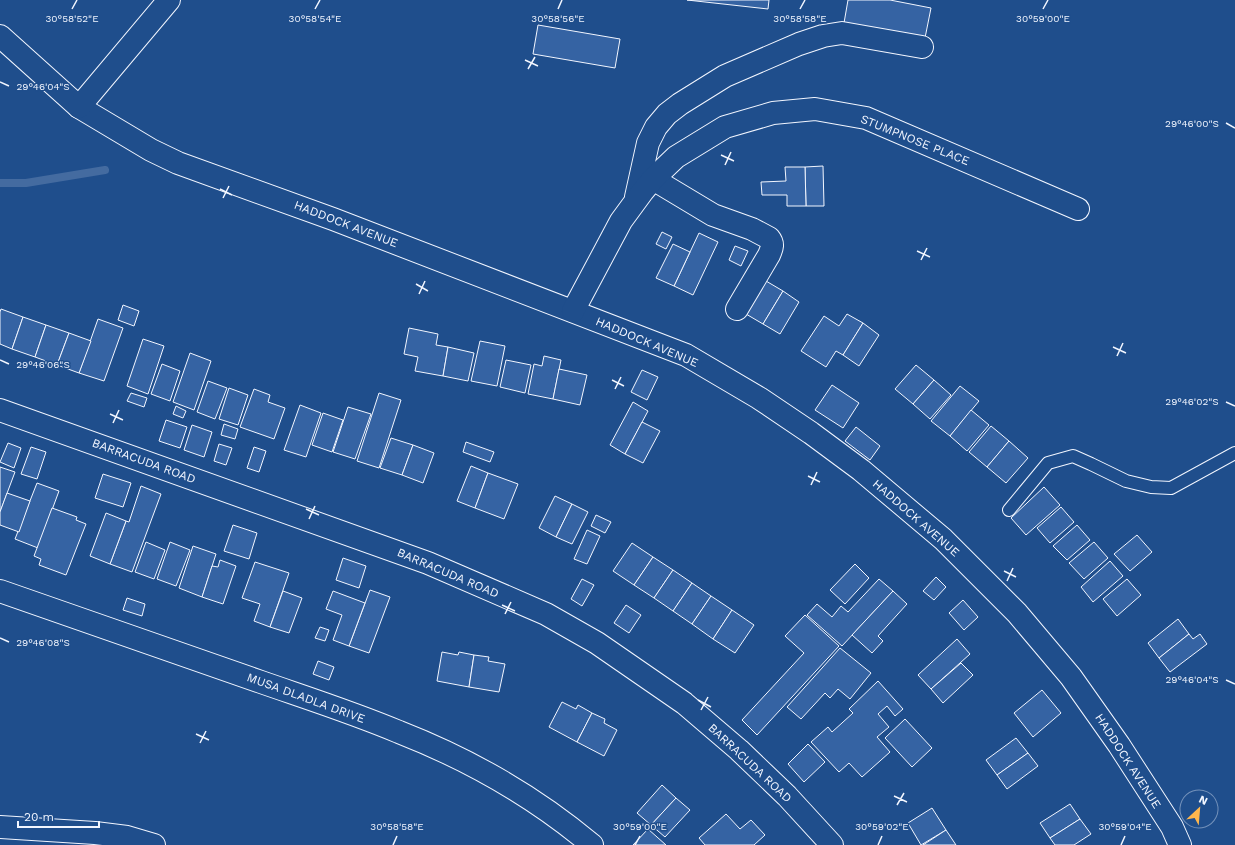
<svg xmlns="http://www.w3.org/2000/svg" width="1235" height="845" font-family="'Work Sans',sans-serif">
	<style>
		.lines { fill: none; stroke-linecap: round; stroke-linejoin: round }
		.stream { stroke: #446ba0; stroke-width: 8 }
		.building { fill: #3563a3; stroke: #f2f6ff }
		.lane-casing { stroke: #f2f6ff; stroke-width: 14 }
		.street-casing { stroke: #f2f6ff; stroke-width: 24 }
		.secondary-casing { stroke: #f2f6ff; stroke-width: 24 }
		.lane { stroke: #1f4e8c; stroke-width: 12 }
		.street { stroke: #1f4e8c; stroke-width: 22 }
		.secondary { stroke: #1f4e8c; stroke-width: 22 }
		.ticks { fill: none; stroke: #f2f6ff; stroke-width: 1.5 }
		.labels { text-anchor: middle; stroke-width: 3; stroke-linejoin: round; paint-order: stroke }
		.street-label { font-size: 12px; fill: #f2f6ff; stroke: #1f4e8c }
		.ticks-label { font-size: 10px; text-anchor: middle; fill: #f2f6ff; stroke: #1f4e8c; stroke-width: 3; stroke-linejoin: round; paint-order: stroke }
	</style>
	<rect width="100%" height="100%" fill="#1f4e8c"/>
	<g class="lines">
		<path class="stream" d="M0,183H26L105,170"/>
	</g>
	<g class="building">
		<path d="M687,0H769L768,9Z"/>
		<path d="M848,0H890L931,8L925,38L844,23Z"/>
		<path d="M538,25L620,39L615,68L533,54Z"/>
		<path d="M823,166L824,206H806L805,167Z"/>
		<path d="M785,167H805L806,206H787V195H762L761,182L786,181Z"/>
		<path d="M662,232L672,237L666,249L656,244Z"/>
		<path d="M699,233L718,242L693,295L674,286Z"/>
		<path d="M673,244L690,252L674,286L656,278Z"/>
		<path d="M735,246L748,251L741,266L729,260Z"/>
		<path d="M766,281L783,291L763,324L746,314Z"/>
		<path d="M783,291L799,302L780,334L763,324Z"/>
		<path d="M123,305L139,311L134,326L118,320Z"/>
		<path d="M1,309L23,317L12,349L0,344V312Z"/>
		<path d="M847,314L863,323L843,355L836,351L826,367L801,351L824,316L839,326Z"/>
		<path d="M23,317L46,325L35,357L12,349Z"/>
		<path d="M98,319L123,328L104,381L79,373Z"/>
		<path d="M863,323L879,335L859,366L843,355Z"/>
		<path d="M46,325L69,333L57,365L35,357Z"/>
		<path d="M409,328L438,334L436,345L448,347L443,376L415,371L418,357L404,354Z"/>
		<path d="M69,333L91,341L79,373L57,365Z"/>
		<path d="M143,339L164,346L148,394L127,386Z"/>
		<path d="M480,341L505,346L497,386L471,381Z"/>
		<path d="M448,347L474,353L468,381L443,376Z"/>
		<path d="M190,353L211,361L194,410L173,402Z"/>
		<path d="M544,356L561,360L553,399L528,394L534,364L542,366Z"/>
		<path d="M506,360L531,365L525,393L500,387Z"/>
		<path d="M162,364L180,371L170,401L151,394Z"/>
		<path d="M916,365L934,380L913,404L895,389Z"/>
		<path d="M559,369L587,375L580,405L553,399Z"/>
		<path d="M642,370L658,377L647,400L631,392Z"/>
		<path d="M934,380L951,395L930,419L913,404Z"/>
		<path d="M208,381L227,388L215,419L197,412Z"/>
		<path d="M832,385L859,403L843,428L815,410Z"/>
		<path d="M960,386L979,401L950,436L931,421Z"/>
		<path d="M229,388L248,395L238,425L219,419Z"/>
		<path d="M254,389L270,395L268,402L285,408L274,439L240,427Z"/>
		<path d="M131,393L147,398L144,407L127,401Z"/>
		<path d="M379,393L401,400L379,468L357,461Z"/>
		<path d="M633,402L648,411L625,454L610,445Z"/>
		<path d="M300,405L321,413L306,457L284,450Z"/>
		<path d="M176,406L186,411L183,418L173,414Z"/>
		<path d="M348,407L371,414L355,459L333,452Z"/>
		<path d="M971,410L989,425L967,451L950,436Z"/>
		<path d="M323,413L343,420L332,452L312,445Z"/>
		<path d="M166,420L187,427L180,448L159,441Z"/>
		<path d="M642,422L660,431L643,463L625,454Z"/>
		<path d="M224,424L238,429L235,439L221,435Z"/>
		<path d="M192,425L212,432L204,457L184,450Z"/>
		<path d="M991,426L1009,441L987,467L969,452Z"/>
		<path d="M856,427L880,446L870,460L845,441Z"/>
		<path d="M391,438L413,445L402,475L380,468Z"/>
		<path d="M1009,441L1028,458L1006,483L987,467Z"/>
		<path d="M466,442L494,452L490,462L463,452Z"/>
		<path d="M8,443L21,448L14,468L0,462Z"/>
		<path d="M219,444L232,448L226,465L214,461Z"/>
		<path d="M413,445L434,453L423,483L402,475Z"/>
		<path d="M31,447L46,452L37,479L21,474Z"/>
		<path d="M254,447L266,451L259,472L247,468Z"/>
		<path d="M471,466L488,473L475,508L457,501Z"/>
		<path d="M0,467L15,472L0,512Z"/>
		<path d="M488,473L518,484L504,519L475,508Z"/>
		<path d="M103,474L131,483L123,507L95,498Z"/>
		<path d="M37,483L59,491L38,548L15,539Z"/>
		<path d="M141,486L161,494L132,572L110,564L126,521L129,522Z"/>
		<path d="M1044,487L1060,505L1026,535L1011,518Z"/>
		<path d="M7,493L30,501L19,532L0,525V512Z"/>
		<path d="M555,496L572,504L556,537L539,528Z"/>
		<path d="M572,504L588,512L572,544L556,537Z"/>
		<path d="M1061,507L1074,522L1050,543L1037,528Z"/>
		<path d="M52,508L77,517L76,520L86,524L66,575L39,565L41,559L34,556Z"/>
		<path d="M106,513L126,521L110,564L90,556Z"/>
		<path d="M596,515L611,522L605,533L591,526Z"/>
		<path d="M233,525L257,533L249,559L224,551Z"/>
		<path d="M1077,525L1090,540L1067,560L1053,546Z"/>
		<path d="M587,530L600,536L587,564L574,559Z"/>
		<path d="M1137,535L1152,552L1130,571L1114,554Z"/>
		<path d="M146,542L165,550L154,579L135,572Z"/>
		<path d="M170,542L190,550L176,586L157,579Z"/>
		<path d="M1094,542L1108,558L1084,579L1069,563Z"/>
		<path d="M632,543L653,557L634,585L613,571Z"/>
		<path d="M193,546L216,554L202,597L179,588Z"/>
		<path d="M653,557L673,570L654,598L634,585Z"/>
		<path d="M343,558L366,566L359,588L336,580Z"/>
		<path d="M220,560L236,566L223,604L202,597L212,566L218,567Z"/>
		<path d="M1110,561L1123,576L1093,602L1081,587Z"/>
		<path d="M255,562L289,573L270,627L254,621L260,604L242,598Z"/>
		<path d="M855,564L869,578L845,604L830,590Z"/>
		<path d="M673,570L692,583L673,611L654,598Z"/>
		<path d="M936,577L946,587L934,600L923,591Z"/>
		<path d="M582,579L594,585L582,606L571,599Z"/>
		<path d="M879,579L893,591L842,646L807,615L817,604L832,617L841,606L848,612Z"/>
		<path d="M1127,579L1141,595L1117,616L1103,599Z"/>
		<path d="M692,583L711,596L692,624L673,611Z"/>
		<path d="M370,590L390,597L369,653L349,646Z"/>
		<path d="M283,591L302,598L289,633L270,627Z"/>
		<path d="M333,591L365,603L349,646L333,640L342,615L326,609Z"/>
		<path d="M893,591L907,604L878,636L883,641L872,653L852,635Z"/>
		<path d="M711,596L732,610L713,639L692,624Z"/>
		<path d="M127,598L145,604L142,616L123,610Z"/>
		<path d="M963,600L978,617L964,630L949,613Z"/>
		<path d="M626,605L641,615L629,633L614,623Z"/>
		<path d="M732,610L754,625L735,653L713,639Z"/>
		<path d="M805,615L839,646L757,735L742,720L804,653L785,636Z"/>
		<path d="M1178,619L1189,634L1159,658L1148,643Z"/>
		<path d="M320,627L329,630L325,641L315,638Z"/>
		<path d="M1189,634L1193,639L1200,634L1207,644L1170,672L1159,658Z"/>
		<path d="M957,639L970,654L931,689L918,675Z"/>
		<path d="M840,648L871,673L850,699L838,689L830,698L825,693L801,719L787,707Z"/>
		<path d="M442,652L458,655L459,652L474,655L469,687L437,681Z"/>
		<path d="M474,655L489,657L488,661L505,664L499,692L469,687Z"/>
		<path d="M318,661L334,667L329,680L313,674Z"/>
		<path d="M961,663L973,675L943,703L931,689Z"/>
		<path d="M878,681L903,709L895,716L887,706L878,714L889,727L877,737L890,752L862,777L849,763L839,772L811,742L828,727L832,732L853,713L849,709Z"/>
		<path d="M1042,690L1061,713L1033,737L1014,713Z"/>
		<path d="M562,702L576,709L578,705L592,713L577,742L549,727Z"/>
		<path d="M592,713L605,719L604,723L617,730L604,756L577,742Z"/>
		<path d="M905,719L932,748L912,767L885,738Z"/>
		<path d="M1016,738L1028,753L997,775L986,760Z"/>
		<path d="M808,744L825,762L804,782L788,764Z"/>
		<path d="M1028,753L1038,766L1007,789L997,775Z"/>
		<path d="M662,785L676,798L651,825L637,813Z"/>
		<path d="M676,798L690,810L665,837L651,825Z"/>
		<path d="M1070,804L1080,819L1050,838L1040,823Z"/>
		<path d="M932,808L946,830L921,845L908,823Z"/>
		<path d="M726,814L740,829L751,820L765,835L754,845H705L699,838Z"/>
		<path d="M1080,819L1091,834L1074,845H1055L1050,838Z"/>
		<path d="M648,829L666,845H633Z"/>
		<path d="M946,830L956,845H923Z"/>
	</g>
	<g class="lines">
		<defs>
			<path id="lane" d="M1009,510L1048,463L1073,456L1091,464L1126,481L1151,487L1171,488L1235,453"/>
			<g id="street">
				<path d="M0,36L79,107L151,150L178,163L333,219L686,355L759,398L811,433L861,470L943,539L1017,613L1071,677L1119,745L1172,827L1180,845"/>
				<path d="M79,107L169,0"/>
				<path d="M653,179L713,215L752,229L769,238C774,244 772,248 769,255L737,309"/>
				<path d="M636,197L648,143L656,127L667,114L680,104L725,76L799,44L823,36L842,33L922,47"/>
				<path d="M573,311L621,221L643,191L653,179L676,157L725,127L773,113L815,109L866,118L1078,209"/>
				<path d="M0,410L428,563L546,614L597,643L684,703L739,750L787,796L832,845"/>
				<path d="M0,827L95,833L127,837L154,845"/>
			</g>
			<path id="secondary" d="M0,591C87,621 174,651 261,682C307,698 354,713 399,732C468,759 535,797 592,845"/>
		</defs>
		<use href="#lane" class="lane-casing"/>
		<use href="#street" class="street-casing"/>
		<use href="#secondary" class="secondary-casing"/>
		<use href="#lane" class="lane"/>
		<use href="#street" class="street"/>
		<use href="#secondary" class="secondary"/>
	</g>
	<path class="ticks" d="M72,9L77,0M315,9L320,0M558,9L562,0M800,9L805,0M1043,9L1048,0M525,60L538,66M528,69L535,57M0,82L9,86M1226,123L1235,128M721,155L734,161M725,165L731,152M220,189L232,195M223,198L229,186M917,251L930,257M921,260L927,248M416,284L428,291M419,294L425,281M1113,347L1126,353M1117,356L1123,343M0,360L9,364M612,380L624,386M615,389L621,377M1226,402L1235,406M110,414L123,420M113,423L119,410M808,476L820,482M811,485L817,472M306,509L319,515M309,519L315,506M1004,571L1016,577M1007,581L1013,568M502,605L515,611M505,614L511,602M0,638L9,642M1226,680L1235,684M698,700L711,707M701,710L708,697M196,734L209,740M200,743L206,731M894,796L907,802M897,805L904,793M393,845L397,836M635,845L640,836M878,845L882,836M1121,845L1125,836"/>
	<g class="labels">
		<g class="street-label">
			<text transform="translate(915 140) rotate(22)" y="4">STUMPNOSE PLACE</text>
			<text transform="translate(346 224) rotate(21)" y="4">HADDOCK AVENUE</text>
			<text transform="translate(647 342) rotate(23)" y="4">HADDOCK AVENUE</text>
			<text transform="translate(144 461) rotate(20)" y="4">BARRACUDA ROAD</text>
			<text transform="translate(916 518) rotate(41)" y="4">HADDOCK AVENUE</text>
			<text transform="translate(448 573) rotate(23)" y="4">BARRACUDA ROAD</text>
			<text transform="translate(306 698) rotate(20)" y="4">MUSA DLADLA DRIVE</text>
			<text transform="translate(1128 761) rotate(57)" y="4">HADDOCK AVENUE</text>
			<text transform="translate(750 763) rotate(43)" y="4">BARRACUDA ROAD</text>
		</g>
	</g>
	<g class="ticks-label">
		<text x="315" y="22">30°58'54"E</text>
		<text x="72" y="22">30°58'52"E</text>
		<text x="800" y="22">30°58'58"E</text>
		<text x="558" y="22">30°58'56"E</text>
		<text x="1043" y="22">30°59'00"E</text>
		<text x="43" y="90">29°46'04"S</text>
		<text x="1192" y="127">29°46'00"S</text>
		<text x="43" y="368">29°46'06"S</text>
		<text x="1192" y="405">29°46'02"S</text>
		<text x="43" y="646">29°46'08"S</text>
		<text x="1192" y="683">29°46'04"S</text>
		<text x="397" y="830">30°58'58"E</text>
		<text x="640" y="830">30°59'00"E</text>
		<text x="882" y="830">30°59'02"E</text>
		<text x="1125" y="830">30°59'04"E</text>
	</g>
	<g transform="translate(1199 809) rotate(26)"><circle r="19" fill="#1f4e8c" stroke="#7391ba"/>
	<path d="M0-3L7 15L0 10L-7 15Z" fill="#ffb74d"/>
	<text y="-6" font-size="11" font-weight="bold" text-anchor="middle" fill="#f2f6ff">N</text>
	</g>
	<path d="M18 821v6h81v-6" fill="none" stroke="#f2f6ff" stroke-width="2"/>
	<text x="24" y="821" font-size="12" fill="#f2f6ff" stroke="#1f4e8c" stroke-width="3" paint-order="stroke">20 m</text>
</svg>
